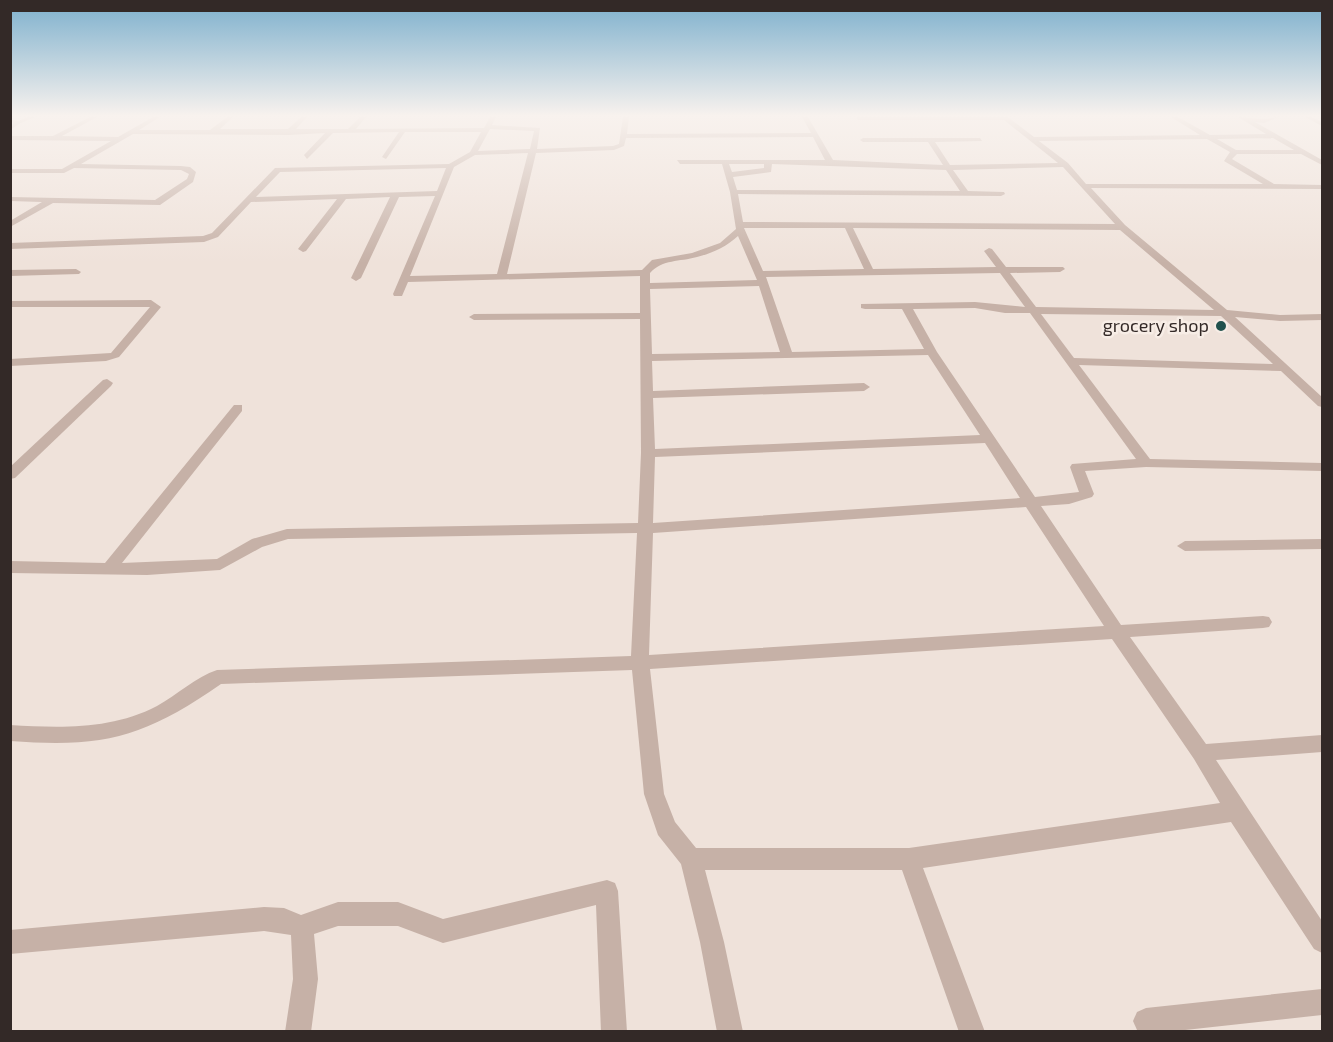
<svg xmlns="http://www.w3.org/2000/svg" width="1333" height="1042" font-family="'Exo 2',sans-serif">
	<style>
		.lines { fill: none; stroke-linecap: round; stroke-linejoin: round }
		.minor { fill: #c6b1a7; fill-rule: evenodd }
		.tertiary { fill: #c6b1a7; fill-rule: evenodd }
		.poi-dot { fill: #20514d; stroke: #f7ede6; stroke-width: 2 }
		.labels { text-anchor: middle; stroke-width: 5; stroke-linejoin: round; paint-order: stroke }
		.far-poi-label { font-size: 18px; fill: #332927; stroke: #f7ede6; text-anchor: end }
	</style>
	<rect width="100%" height="100%" fill="#efe2da"/>
	<g class="lines">
		<g class="minor">
			<path d="M27,117H35L21,123L16,122Z"/>
			<path d="M90,117H97L62,136L118,137L153,117H160L139,130H210L227,117H233L220,129H288L301,117H307L296,129H348L360,117H366L356,129L484,128L490,117H496L492,125L540,128L537,149L613,146L619,144L623,117H629L627,134L811,133L802,117H808L833,160L943,165L928,142H863L860,140L863,138H980L982,141L935,142L950,165L1058,163L1004,120H858L856,117H1008L1034,137L1200,135L1171,117H1178L1210,135L1266,134L1238,117L1264,119L1279,117L1264,123L1255,122L1322,160V165L1301,154H1237L1232,159L1274,184L1322,185V189L1091,188L1125,225L1227,310L1280,315L1322,314V320L1280,321L1235,317L1322,397V407L1318,406L1281,371L1079,365L1150,459L1322,463V471L1146,467L1085,471L1094,494L1092,497L1069,504L1041,506L1121,625L1263,616L1269,617L1272,622L1269,627L1263,628L1130,637L1206,744L1322,735V752L1216,760L1322,921V953L1314,949L1231,822L923,868L985,1032H959L902,870H705L724,942L743,1032H717L700,942L681,864L658,835L644,794L632,670L221,684C143,738 104,748 10,741V725C60,728 111,730 157,706C177,695 196,677 217,670L631,656L637,533L288,539L262,547L220,570L147,575L10,573V561L105,563L234,405H242V411L122,563L217,559L252,539L287,529L638,523L641,453L640,319L474,320L469,317L474,314L640,313V276L408,282L402,296H394L393,294L435,196L399,197L361,278L356,281L351,278L390,197L346,199L306,251L303,252L298,249L337,199L251,202L218,237L204,242L10,249V243L203,236L212,233L275,168L449,164L470,152L481,132H405L386,159L382,157L399,132L333,133L307,159L304,155L325,133L288,135L133,134L81,164L181,166L190,167L196,172L193,182L160,205L53,203L10,227V221L42,202L10,201V197L155,200L187,179L189,174L181,170L74,168L64,173H10V169H62L111,141L10,140V136H53ZM490,129L534,131L530,149L478,151ZM813,137L825,160H677L680,164H722L730,192L736,229L720,243L692,253L652,260L642,270L507,274L536,153L614,150L624,146L626,138ZM1273,138L1294,150H1236L1217,139ZM1207,139L1230,152L1224,161L1263,184H1086L1068,163L1039,141ZM528,153L497,274L410,276L454,167L475,155ZM729,164H764V168L732,172ZM772,164L946,170L960,191L737,190L733,177L771,172ZM1063,167L1115,224L743,222L738,194L1001,196L1005,194L1004,192L968,191L953,170ZM446,168L437,191L256,197L280,172ZM744,228H845L864,269L763,271ZM853,228L1120,230L1214,310L1036,307L1010,273L1060,272L1065,269L1063,267H1006L992,249L989,248L984,251L996,267L873,269ZM738,236L757,280L650,283V273C663,259 679,262 697,257C713,253 726,247 738,236ZM1000,273L1025,307L975,302L861,304V308L865,309H902L924,349L792,352L766,277ZM759,286L780,352L652,354L650,289ZM975,308L1005,313H1030L1136,459L1072,464L1070,467L1079,492L1035,497L937,352L913,309ZM1041,314L1221,316L1273,364L1074,358ZM928,355L980,435L655,449L653,398L864,391L870,387L864,383L653,391L652,361ZM985,443L1020,498L653,523L655,457ZM1026,507L1104,626L649,655L653,533ZM1112,639L1194,759L1220,803L909,848H696L675,822L664,794L650,669Z"/>
			<path d="M1305,117H1312L1322,122V126Z"/>
			<path d="M76,269L81,272L79,274L10,276V270Z"/>
			<path d="M151,300L161,307L119,357L106,361L10,366V359L111,353L150,307H10V301Z"/>
			<path d="M107,379L113,383L111,386L15,478L10,479V467L103,380Z"/>
			<path d="M1322,539V549L1185,551L1177,546L1185,541Z"/>
			<path d="M607,880L615,883L618,891L627,1032H601L596,905L443,943L398,926H338L314,934L318,979L311,1032H285L293,979L291,935L264,931L10,954V930L264,907L284,908L301,915L338,902H398L443,919Z"/>
			<path d="M1322,989V1015L1167,1032H1140L1137,1030L1133,1021L1137,1012L1146,1008Z"/>
		</g>
		<path class="tertiary" d="M10,119L22,122L10,130L13,123Z"/>
	</g>
	<linearGradient id="sky" x2="0" y2="1"><stop stop-color="#7db0cd"/><stop offset="0.44" stop-color="#f8f2ee"/><stop offset="1" stop-color="#f8f2ee" stop-opacity="0"/></linearGradient>
	<rect width="1333" height="263" fill="url(#sky)"/>
	<circle class="poi-dot" cx="1221" cy="326" r="6"/>
	<g class="labels">
		<g class="far-poi-label">
			<text x="1209" y="332">grocery shop</text>
		</g>
	</g>
	<rect width="1333" height="1042" fill="none" stroke="#332927" stroke-width="24"/>
</svg>
